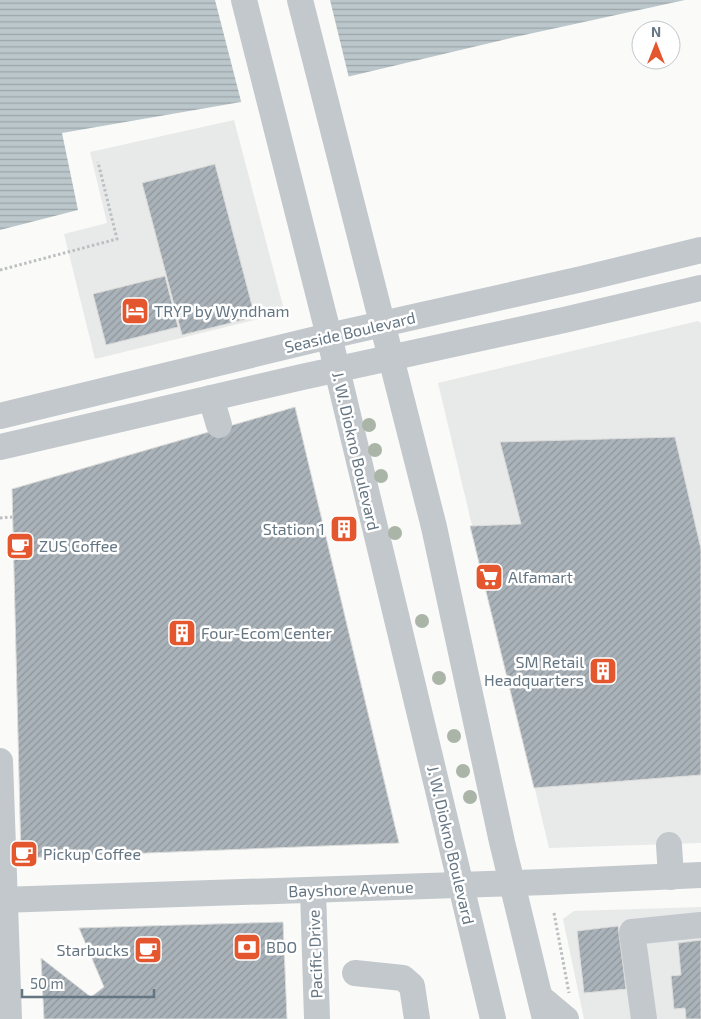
<svg xmlns="http://www.w3.org/2000/svg" width="701" height="1019" font-family="'Exo 2',sans-serif">
	<style>
		.built { fill: #e8e9e9 }
		.water { fill: url(#water-rules) }
		.pier { fill: #fafaf8 }
		.building { fill: url(#building-hatch); stroke: #dcdcda }
		.lines { fill: none; stroke-linecap: round; stroke-linejoin: round }
		.path { stroke: #bbbfc2; stroke-width: 3; stroke-dasharray: 2.5 2.5; stroke-linecap: butt }
		.minor { stroke: #c3c8cc; stroke-width: 26 }
		.tree { fill: #aab4a7 }
		.labels { text-anchor: middle; stroke-width: 5; stroke-linejoin: round; paint-order: stroke }
		.poi-label { font-size: 16px; fill: #657683; stroke: #fff; text-anchor: start }
		.street-label { font-size: 16px; fill: #657683; stroke: #fff }
	</style>
	<defs>
		<pattern id="water-rules" width="6" height="5" patternUnits="userSpaceOnUse" patternTransform="scale(1.25)"><rect width="6" height="5" fill="#bbc7cb"/><path d="M0 2.5h6" fill="none" stroke="#9ca6aa"/></pattern>
		<pattern id="building-hatch" width="6" height="6" patternUnits="userSpaceOnUse" patternTransform="scale(1.25)"><rect width="6" height="6" fill="#aab3b9"/><path d="M-1 1l2-2M0 6l6-6M5 7l2-2" fill="none" stroke="#8e969c"/></pattern>
	</defs>
	<rect width="100%" height="100%" fill="#fafaf8"/>
	<g class="built">
		<path d="M234,120L283,306L280,314L95,359L64,234L107,223L90,152Z"/>
		<path d="M698,321L701,323V843L549,848L438,383Z"/>
		<path d="M701,907V1019H584L563,919L574,911Z"/>
	</g>
	<path class="water" d="M0,0H685L515,37L241,102L62,133L78,210L0,230Z"/>
	<path class="pier" d="M215,0H330L349,78L242,105Z"/>
	<g class="building">
		<path d="M215,164L255,317L182,335L142,183Z"/>
		<path d="M165,276L178,327L106,345L93,294Z"/>
		<path d="M295,407L399,843L21,858L12,489Z"/>
		<path d="M675,437L701,549V775L534,788L470,526L521,524L500,442Z"/>
		<path d="M345,518L350,538L343,539L338,519Z"/>
		<path d="M283,922L287,1019H44L41,958L91,997L104,987L79,928Z"/>
		<path d="M618,926L626,989L584,993L577,931Z"/>
		<path d="M701,940V1019H686L685,1008L674,1009L671,976L681,975L678,943Z"/>
	</g>
	<g class="lines">
		<g class="path">
			<path d="M0,270L117,239L98,162"/>
			<path d="M0,518L12,517"/>
			<path d="M554,913L569,993"/>
		</g>
		<g class="minor">
			<path d="M244,0L329,336L493,1019"/>
			<path d="M300,0L434,527L502,842L545,1019"/>
			<path d="M211,398L219,425"/>
			<path d="M0,416L329,336L582,279L701,250"/>
			<path d="M0,447L302,377L564,320L701,288"/>
			<path d="M0,761L9,1019"/>
			<path d="M669,845L671,877"/>
			<path d="M313,890L317,1019"/>
			<path d="M0,900L547,882L701,875"/>
			<path d="M355,973L403,978L412,986L417,1019"/>
			<path d="M541,998L566,1019"/>
			<path d="M644,1019L632,932L701,925"/>
		</g>
	</g>
	<g class="tree">
		<circle cx="369" cy="425" r="7"/>
		<circle cx="375" cy="450" r="7"/>
		<circle cx="381" cy="476" r="7"/>
		<circle cx="395" cy="533" r="7"/>
		<circle cx="422" cy="621" r="7"/>
		<circle cx="439" cy="678" r="7"/>
		<circle cx="454" cy="736" r="7"/>
		<circle cx="463" cy="771" r="7"/>
		<circle cx="470" cy="797" r="7"/>
	</g>
	<defs>
		<symbol id="hotel-square" viewBox="-11 -11 22 22"><rect x="-9" y="-9" width="18" height="18" rx="4" fill="#e4572e" stroke="#fff"/><path d="M-6-4.5h1.5V1H6V5H4.5V3h-9V5H-6ZM-4 0a1.8 1.8 0 1 1 3.6 0ZM.5 0V-2.5h3Q6-2.5 6 0Z" fill="#fff"/></symbol>
		<symbol id="building-square" viewBox="-11 -11 22 22"><rect x="-9" y="-9" width="18" height="18" rx="4" fill="#e4572e" stroke="#fff"/><path d="M-4-6H4V6H1V3H-1V6H-4ZM-2.5-4.3h1.7v1.8h-1.7ZM.8-4.3h1.7v1.8H.8ZM-2.5-1h1.7V.8h-1.7ZM.8-1h1.7V.8H.8Z" fill="#fff"/></symbol>
		<symbol id="cafe-square" viewBox="-11 -11 22 22"><rect x="-9" y="-9" width="18" height="18" rx="4" fill="#e4572e" stroke="#fff"/><path d="M-5.5-4.5H6V0H3Q3 3.5 0 3.5H-2.5Q-5.5 3.5-5.5 0ZM3-3.2v2h1.7v-2ZM-6 4.5H4V6H-6Z" fill="#fff"/></symbol>
		<symbol id="supermarket-square" viewBox="-11 -11 22 22"><rect x="-9" y="-9" width="18" height="18" rx="4" fill="#e4572e" stroke="#fff"/><path d="M-6-5.5h2.5l.6 2H6L4.5 2H-2.5L-4.4-4H-6ZM-1.5 3.2a1.3 1.3 0 1 0 .1 0ZM3 3.2a1.3 1.3 0 1 0 .1 0Z" fill="#fff"/></symbol>
		<symbol id="bank-square" viewBox="-11 -11 22 22"><rect x="-9" y="-9" width="18" height="18" rx="4" fill="#e4572e" stroke="#fff"/><path d="M-6-4H6V4H-6ZM0-2.3a2.3 2.3 0 1 0 0 4.6a2.3 2.3 0 1 0 0-4.6Z" fill="#fff"/></symbol>
	</defs>
	<g fill-rule="evenodd">
		<use href="#hotel-square" x="119" y="295" width="32" height="32"/>
		<use href="#building-square" x="328" y="513" width="32" height="32"/>
		<use href="#cafe-square" x="4" y="530" width="32" height="32"/>
		<use href="#supermarket-square" x="473" y="561" width="32" height="32"/>
		<use href="#building-square" x="166" y="617" width="32" height="32"/>
		<use href="#building-square" x="587" y="655" width="32" height="32"/>
		<use href="#cafe-square" x="8" y="838" width="32" height="32"/>
		<use href="#bank-square" x="231" y="931" width="32" height="32"/>
		<use href="#cafe-square" x="132" y="934" width="32" height="32"/>
	</g>
	<g class="labels">
		<g class="poi-label">
			<text x="154" y="317">TRYP by Wyndham</text>
			<text x="325" y="535" text-anchor="end">Station 1</text>
			<text x="39" y="552">ZUS Coffee</text>
			<text x="508" y="583">Alfamart</text>
			<text x="201" y="639">Four-Ecom Center</text>
			<text x="584" y="668" text-anchor="end">SM Retail<tspan x="584" dy="18">Headquarters</tspan></text>
			<text x="43" y="860">Pickup Coffee</text>
			<text x="266" y="953">BDO</text>
			<text x="129" y="956" text-anchor="end">Starbucks</text>
		</g>
		<g class="street-label">
			<text transform="translate(350 332) rotate(-13)" y="6">Seaside Boulevard</text>
			<text transform="translate(356 451) rotate(77)" y="6">J. W. Diokno Boulevard</text>
			<text transform="translate(451 845) rotate(77)" y="6">J. W. Diokno Boulevard</text>
			<text transform="translate(351 889) rotate(-2)" y="6">Bayshore Avenue</text>
			<text transform="translate(315 954) rotate(-92)" y="6">Pacific Drive</text>
		</g>
	</g>
	<g transform="translate(656 45)"><circle r="24" fill="#ffffff" stroke="#c1c8cd"/>
	<path d="M0-4L9 19L0 12L-9 19Z" fill="#e4572e"/>
	<text y="-8" font-size="14" font-weight="bold" text-anchor="middle" fill="#657683">N</text>
	</g>
	<path d="M22 989v8h132v-8" fill="none" stroke="#657683" stroke-width="2.5"/>
	<text x="30" y="989" font-size="15" fill="#657683" stroke="#ffffff" stroke-width="4" paint-order="stroke">50 m</text>
</svg>
